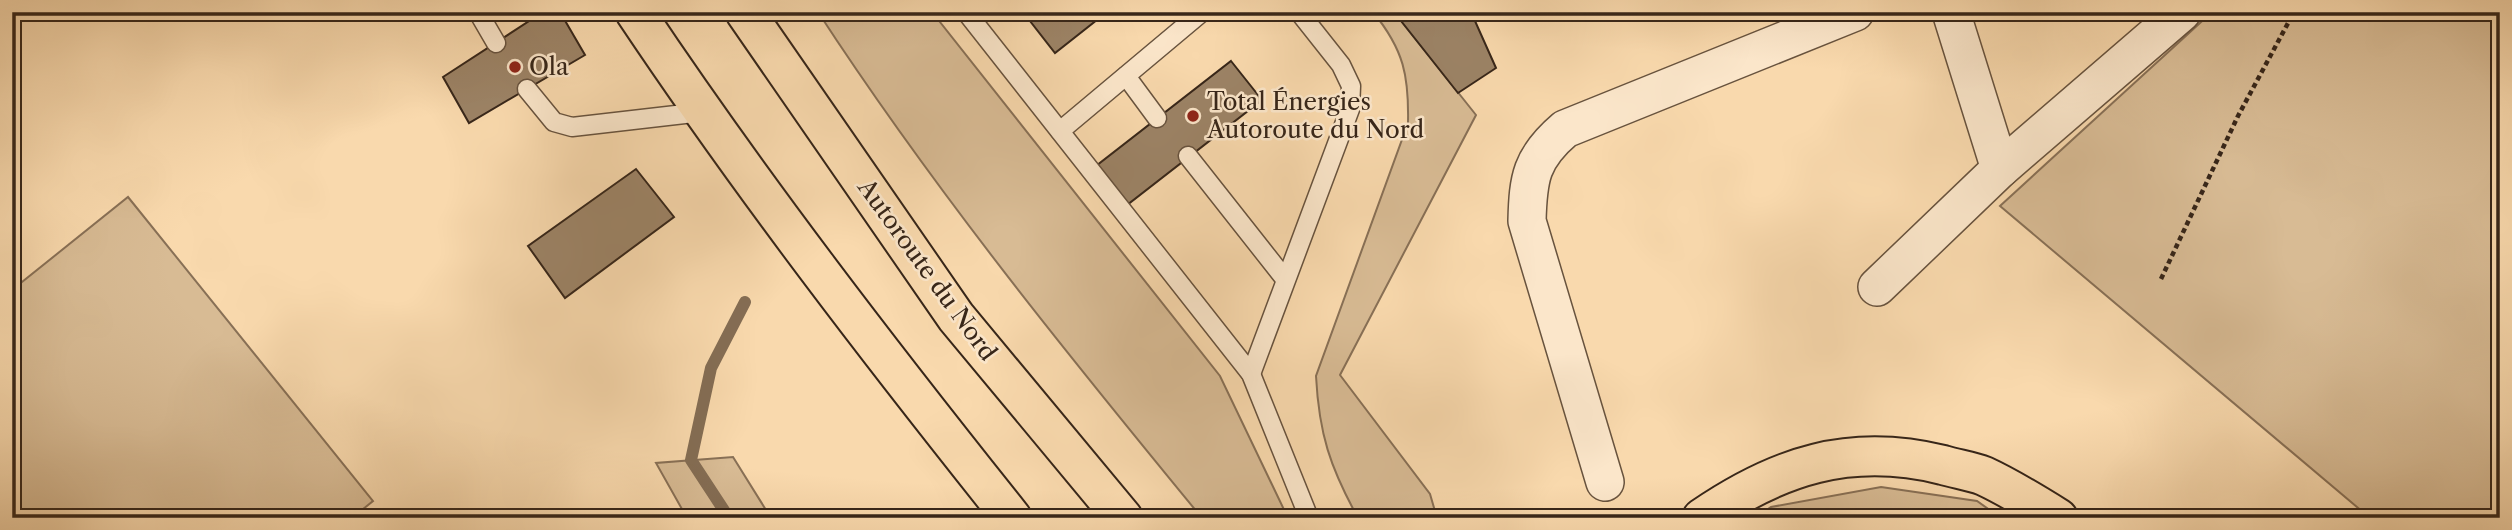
<svg xmlns="http://www.w3.org/2000/svg" width="2512" height="530" font-family="'Libre Caslon Text',serif">
	<style>
		.green { fill: #d8bb94; stroke: #887056; stroke-width: 2 }
		.lines { fill: none; stroke-linecap: round; stroke-linejoin: round }
		.stream { stroke: #846d54; stroke-width: 12 }
		.building { fill: #9c8366; stroke: #372619; stroke-width: 2 }
		.service-casing { stroke: #68533e; stroke-width: 21 }
		.minor-casing { stroke: #68533e; stroke-width: 40 }
		.motorway-casing { stroke: #372619; stroke-width: 42 }
		.path { stroke: #372619; stroke-width: 4.5; stroke-dasharray: 5 3.5; stroke-linecap: butt }
		.service { stroke: #fbe6ca; stroke-width: 18 }
		.minor { stroke: #fbe6ca; stroke-width: 37 }
		.motorway { stroke: #f9d9ad; stroke-width: 38 }
		.poi-dot { fill: #8f2418; stroke: #fbe6ca; stroke-width: 2.5 }
		.labels { text-anchor: middle; stroke-width: 5; stroke-linejoin: round; paint-order: stroke }
		.poi-label { font-size: 24px; fill: #372619; stroke: #fbe6ca; text-anchor: start }
		.street-label { font-size: 24px; fill: #372619; stroke: #fbe6ca }
	</style>
	<rect width="100%" height="100%" fill="#f9d9ad"/>
	<filter id="stains"><feTurbulence type="fractalNoise" baseFrequency=".00286" numOctaves="4"/><feColorMatrix values="0 0 0 0 .2 0 0 0 0 .09 0 0 0 0 .02 0 0 0 .5 -.17"/></filter>
	<radialGradient id="worn" r=".72"><stop offset=".6" stop-color="#630" stop-opacity="0"/><stop offset="1" stop-color="#630" stop-opacity=".3"/></radialGradient>
	<g class="green">
		<path d="M818,12H932L1220,376L1288,518H1202C1068,355 934,190 818,12Z"/>
		<path d="M1373,12H1394L1476,115L1340,375L1430,494L1437,518H1358C1330,467 1319,434 1316,376L1408,123C1409,76 1404,50 1373,12Z"/>
		<path d="M2212,12H2500V518H2370L2000,206Z"/>
		<path d="M128,197L373,501L352,518H12V290Z"/>
		<path d="M733,457L771,518H687L656,463Z"/>
		<path d="M1881,487L1977,501L2001,518H1755L1771,507Z"/>
	</g>
	<g class="lines">
		<path class="stream" d="M729,518L691,460L711,368L745,302"/>
	</g>
	<g class="building">
		<path d="M543,12H560L585,55L469,123L443,77Z"/>
		<path d="M1023,12H1107L1055,53Z"/>
		<path d="M1394,12H1471L1496,68L1458,93Z"/>
		<path d="M1231,61L1262,100L1127,205L1096,166Z"/>
		<path d="M636,169L674,217L565,298L528,246Z"/>
	</g>
	<g class="lines">
		<defs>
			<g id="service">
				<path d="M478,12L496,43"/>
				<path d="M966,12L1251,374L1309,518"/>
				<path d="M1126,76L1157,118"/>
				<path d="M527,89L554,122L572,127L702,112"/>
				<path d="M1060,131L1202,12"/>
				<path d="M1188,156L1285,279"/>
				<path d="M1251,374L1350,109L1351,86L1341,65L1299,12"/>
			</g>
			<g id="minor">
				<path d="M1951,12L2000,169"/>
				<path d="M1877,287L2000,169L2182,12"/>
				<path d="M1605,482L1527,221C1528,178 1531,158 1565,129L1855,12"/>
			</g>
			<g id="motorway">
				<path d="M635,12C752,187 881,354 1012,518"/>
				<path d="M745,12L956,317L1123,518"/>
				<path d="M1702,518C1778,466 1850,442 1943,465C1956,469 1971,471 1984,476C2010,488 2034,503 2058,518"/>
			</g>
		</defs>
		<use href="#service" class="service-casing"/>
		<use href="#minor" class="minor-casing"/>
		<use href="#motorway" class="motorway-casing"/>
		<path class="path" d="M2161,279L2238,116L2294,12"/>
		<use href="#service" class="service"/>
		<use href="#minor" class="minor"/>
		<use href="#motorway" class="motorway"/>
	</g>
	<g class="poi-dot">
		<circle cx="515" cy="67" r="7"/>
		<circle cx="1193" cy="116" r="7"/>
	</g>
	<g class="labels">
		<g class="poi-label">
			<text x="529" y="75">Ola</text>
			<text x="1207" y="110">Total Énergies<tspan x="1207" dy="28">Autoroute du Nord</tspan></text>
		</g>
		<g class="street-label">
			<text transform="translate(927 270) rotate(54)" y="8">Autoroute du Nord</text>
		</g>
	</g>
	<rect width="2512" height="530" fill="none" stroke="#f9d9ad" stroke-width="42"/>
	<rect x="14" y="14" width="2484" height="502" fill="none" stroke="#372619" stroke-width="3.5"/>
	<rect x="21" y="21" width="2470" height="488" fill="none" stroke="#372619" stroke-width="2"/>
	<rect width="100%" height="100%" filter="url(#stains)"/>
	<rect width="100%" height="100%" fill="url(#worn)"/>
</svg>
